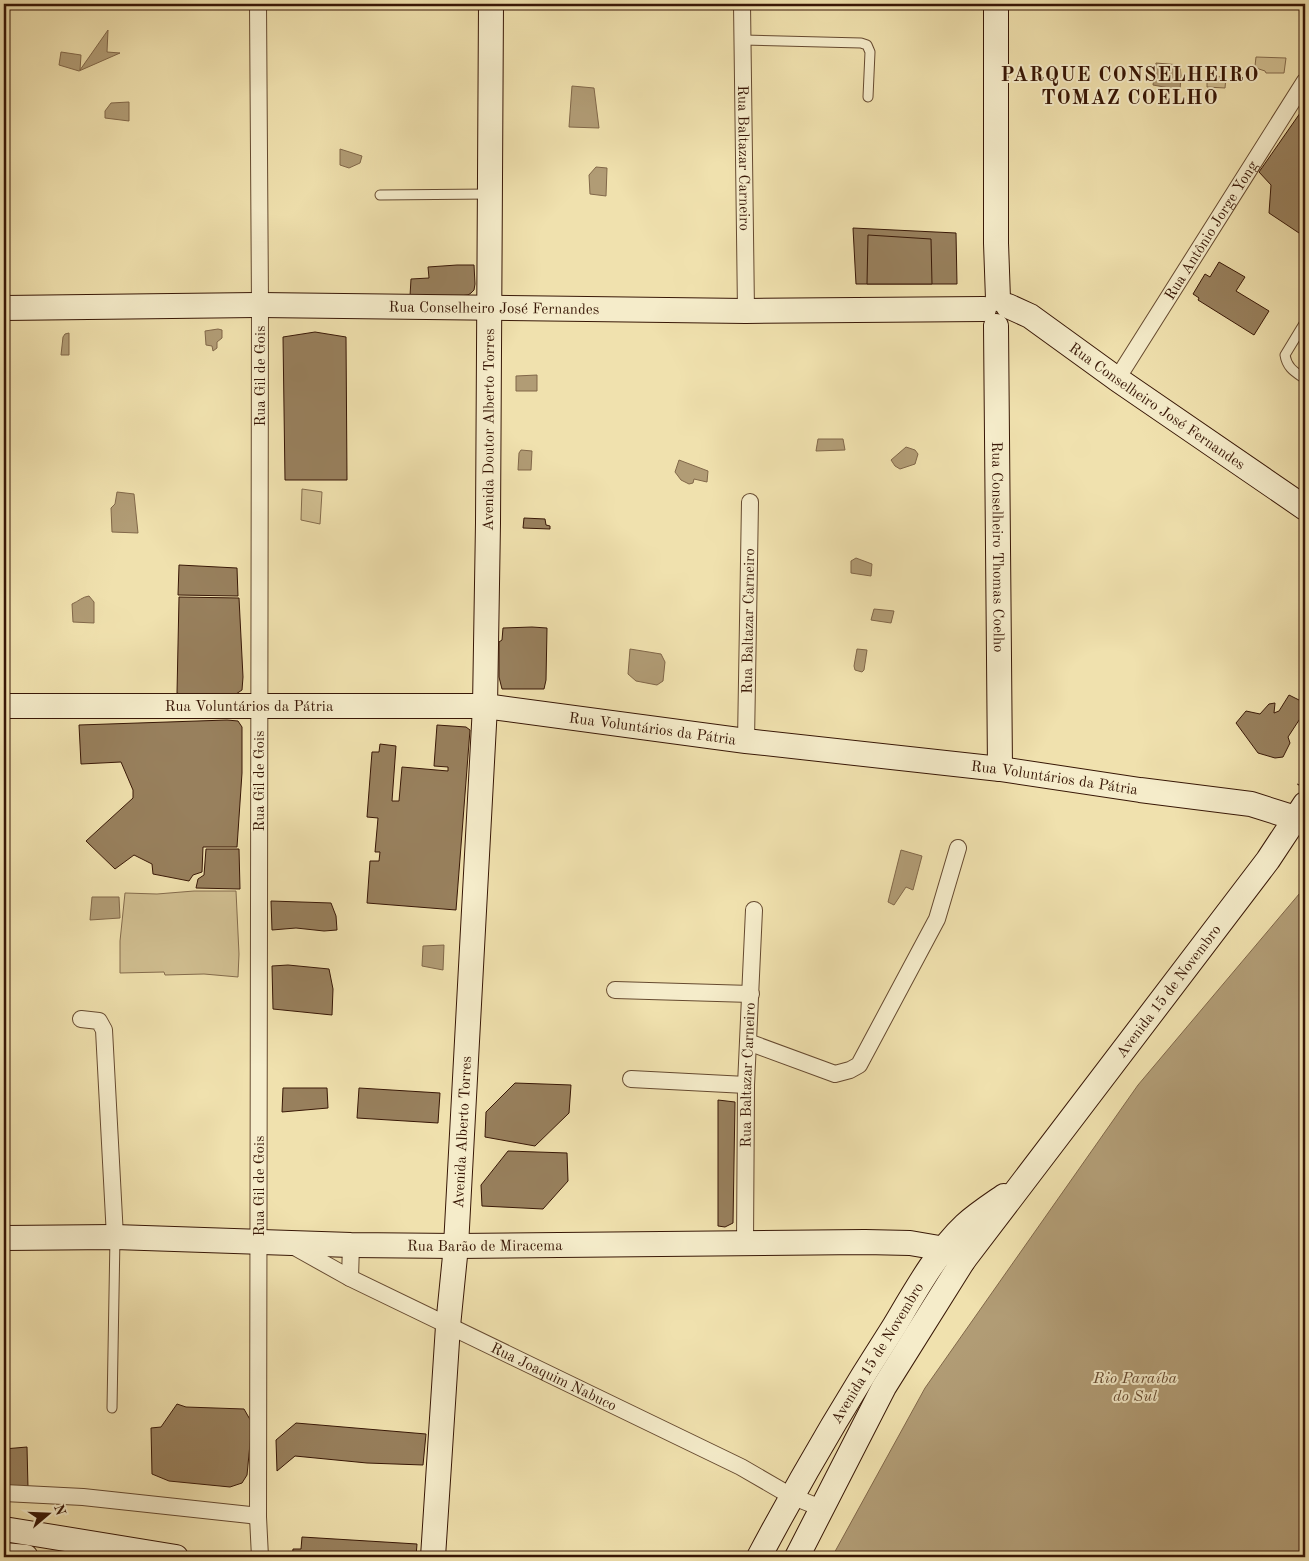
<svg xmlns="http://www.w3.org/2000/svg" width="1309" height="1561" font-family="'Old Standard TT',serif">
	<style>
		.green { fill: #d1bf91; stroke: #846b4c }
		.water { fill: #b19c75; stroke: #816749 }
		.building { fill: #98805d; stroke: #381706 }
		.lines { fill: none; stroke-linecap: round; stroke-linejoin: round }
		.lane-casing { stroke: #664a30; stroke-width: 11 }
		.street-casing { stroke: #664a30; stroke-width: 18 }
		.secondary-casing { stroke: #381706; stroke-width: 26 }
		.path { stroke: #381706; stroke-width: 2.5; stroke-dasharray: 1 2.5; stroke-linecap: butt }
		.lane { stroke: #f5ecca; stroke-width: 9 }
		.street { stroke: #f5ecca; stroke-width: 16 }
		.secondary { stroke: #f5ecca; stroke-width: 24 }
		.labels { text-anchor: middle; stroke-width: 4; stroke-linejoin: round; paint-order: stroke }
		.street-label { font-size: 15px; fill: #381706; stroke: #f5ecca }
		.water-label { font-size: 16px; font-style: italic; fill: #684c32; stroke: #f5ecca }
		.district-label { font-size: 20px; font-weight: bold; letter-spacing: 1px; fill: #381706; stroke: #f5ecca }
	</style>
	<rect width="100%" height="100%" fill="#f0e1ae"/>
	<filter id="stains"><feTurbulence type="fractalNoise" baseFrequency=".004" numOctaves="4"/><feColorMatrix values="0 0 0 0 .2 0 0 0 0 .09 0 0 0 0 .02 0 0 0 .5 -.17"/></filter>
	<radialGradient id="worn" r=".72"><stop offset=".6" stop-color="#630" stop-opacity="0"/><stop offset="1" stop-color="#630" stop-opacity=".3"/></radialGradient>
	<g class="green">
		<path d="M1256,57L1286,58L1284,73H1266L1265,71L1259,69L1255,66Z"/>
		<path d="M1207,76L1226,77L1225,88L1207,87Z"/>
		<path d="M302,489L322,492L320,524L301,520Z"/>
		<path d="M194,891H236L239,954L238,977L204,974L165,975L164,972L120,973V941L125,893L157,894Z"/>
	</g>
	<g class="water">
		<path d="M108,30L107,52L120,53L79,71L59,65L61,52L81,55L80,70Z"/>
		<path d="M1156,63L1180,65L1181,76L1180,90L1153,85Z"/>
		<path d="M572,86L594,88L599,128L569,127Z"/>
		<path d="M129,102V121L105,118V111L111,103Z"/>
		<path d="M340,149L362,156L360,163L349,168L340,165Z"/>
		<path d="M596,167L607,168L606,196L590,194L589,175Z"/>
		<path d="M218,329L222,330V338L217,342V348L213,351L212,346L206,345L205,331Z"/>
		<path d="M69,333V355H61L63,337L65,334Z"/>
		<path d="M537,375V391H516V376Z"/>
		<path d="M818,439H843L845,450L816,451Z"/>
		<path d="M906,447L915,450L918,454L915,464L900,469L895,466L891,460Z"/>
		<path d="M521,450L532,451L531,470H518L519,453Z"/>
		<path d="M679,460L708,471L707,482L694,479L693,483L689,484L681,480L675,472Z"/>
		<path d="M117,492L134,494L138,533L112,532L111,508L115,504Z"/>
		<path d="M856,558L872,564L871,576L851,573V561Z"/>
		<path d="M89,596L94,602V623L73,622L72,604C79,601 82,597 89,596Z"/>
		<path d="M874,609L894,611L891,623L871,620Z"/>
		<path d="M630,649L661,654L665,662L663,681L657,685L636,681L628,674Z"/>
		<path d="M857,649L867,650L864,670L862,672L855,670L854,666Z"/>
		<path d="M901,850L922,856L913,890L906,887L894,905L888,902Z"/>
		<path d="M1305,887V1557H832L925,1388L1138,1085Z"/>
		<path d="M92,897H119L120,918L90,920Z"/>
		<path d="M444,945L443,970L422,966L423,946Z"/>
	</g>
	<g class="building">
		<path d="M1305,106V237L1269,213L1271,185L1259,172Z"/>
		<path d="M853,228L956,233L957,284H856Z"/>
		<path d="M868,235L931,239L932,284H867Z"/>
		<path d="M1219,262L1245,277L1236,291L1269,311L1254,335L1198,300L1199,298L1193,294L1205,274L1210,277Z"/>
		<path d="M457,265H474L475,284L474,290L471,293L468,295L441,298L410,296L411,279L429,278L428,267Z"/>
		<path d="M315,332L346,337L347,480H285L283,337Z"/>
		<path d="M524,518L545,519L546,525L550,526V529L523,528Z"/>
		<path d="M179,565L237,568L238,596L178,595Z"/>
		<path d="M179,597L239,598L243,677L242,690L236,694L187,696L177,693Z"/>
		<path d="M532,627L547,628L546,680L544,689H502L499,677V642L502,640L503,628Z"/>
		<path d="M1289,695L1305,703V711L1288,737L1290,743L1283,757L1275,758L1258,753L1236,723L1246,711L1260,714L1269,704L1275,703L1274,713L1279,711Z"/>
		<path d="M227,720L238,721L242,727V773L237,847H203L202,872L193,875L189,881L153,874L152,864L134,855L115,869L86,841L133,798V790L121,762L81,764L79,725Z"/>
		<path d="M437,725L466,727L470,730L456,910L367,903L370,861H379L380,852H375L378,818L367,817L372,752H379L380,744L396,746L392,801H399L402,767L448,771V767L434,766Z"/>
		<path d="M206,849H239L240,889L196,888L198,879L204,875Z"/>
		<path d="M271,901L331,903L336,916L337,930L324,931L296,928L272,930Z"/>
		<path d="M288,965L329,969L333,989L332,1015L273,1009L272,966Z"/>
		<path d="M515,1083L571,1085L569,1113L535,1146L485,1137L486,1112Z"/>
		<path d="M283,1088H327L328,1108L282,1112Z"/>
		<path d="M359,1088L440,1093L438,1123L357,1118Z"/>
		<path d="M718,1100L735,1102L733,1223L725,1227L718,1226Z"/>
		<path d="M508,1151L567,1153L568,1181L543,1209L482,1206L481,1185Z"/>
		<path d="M177,1404L186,1407L244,1409L252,1423L247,1475L242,1483L230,1487L169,1481L152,1474L151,1428L161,1427Z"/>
		<path d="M296,1423L426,1434L423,1465L367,1463L295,1456L277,1471L276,1440Z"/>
		<path d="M27,1447L28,1488H4V1449Z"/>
		<path d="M302,1537L417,1544L416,1557H292L293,1549H301Z"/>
	</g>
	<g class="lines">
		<defs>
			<g id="lane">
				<path d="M743,40L861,43L867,45L870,52L868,97"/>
				<path d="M380,195L490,194"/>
				<path d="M1305,322L1285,355C1287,368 1295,372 1305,379"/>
				<path d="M112,1408L115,1237"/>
			</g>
			<g id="street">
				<path d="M258,4L260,305L258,1517L260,1557"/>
				<path id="s1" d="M742,4L746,311"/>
				<path id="s2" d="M1117,379L1305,81"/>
				<path id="s3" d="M746,741L750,502"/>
				<path d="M615,990L751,994"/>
				<path d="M81,1019L99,1021L104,1030L115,1237"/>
				<path d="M748,1042L835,1074L850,1070L859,1065L937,919L958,848"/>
				<path d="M631,1079L746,1085"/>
				<path id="s4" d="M745,1243L746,1085L754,910"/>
				<path id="s5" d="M291,1245L350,1278L741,1467L791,1496L821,1508"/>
				<path d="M350,1278L351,1245"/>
				<path d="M4,1493L83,1497L250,1515L258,1517"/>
			</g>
			<g id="secondary">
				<path d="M996,4V243L998,299"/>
				<path id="s6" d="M1008,306L1030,316L1117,379L1305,508"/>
				<path id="s7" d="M4,308L260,305L746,311L984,309"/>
				<path id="s8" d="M996,326L1000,769"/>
				<path id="s9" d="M4,706H485L746,741L1000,769L1140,790L1251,804L1295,818"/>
				<path id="s10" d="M4,1238L115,1237L351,1245L456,1246L865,1242L910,1243L945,1249L963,1261"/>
				<path d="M4,1529L176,1557"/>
				<path d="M4,1555L26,1557"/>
				<path id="s11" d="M433,1557L448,1326L456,1246L485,706L488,523L491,4"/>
				<path id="s12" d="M759,1557C801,1478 846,1401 895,1325C914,1293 938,1250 965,1225C977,1214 991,1205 1004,1196"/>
				<path id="s13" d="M797,1557L884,1387L963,1261L1268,860L1305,804"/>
			</g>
		</defs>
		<use href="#lane" class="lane-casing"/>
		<use href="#street" class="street-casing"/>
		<use href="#secondary" class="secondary-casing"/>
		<path class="path" d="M1298,785L1305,774"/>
		<use href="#lane" class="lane"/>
		<use href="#street" class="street"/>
		<use href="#secondary" class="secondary"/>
	</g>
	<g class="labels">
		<g class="street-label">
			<text dy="5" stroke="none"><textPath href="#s1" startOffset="154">Rua Baltazar Carneiro</textPath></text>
			<text dy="5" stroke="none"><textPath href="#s2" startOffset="176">Rua Antônio Jorge Yong</textPath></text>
			<text dy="5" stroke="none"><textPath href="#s7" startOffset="490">Rua Conselheiro José Fernandes</textPath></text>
			<text transform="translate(260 376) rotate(-90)" y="5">Rua Gil de Gois</text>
			<text dy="5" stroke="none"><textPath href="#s6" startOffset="180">Rua Conselheiro José Fernandes</textPath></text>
			<text dy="5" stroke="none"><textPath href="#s11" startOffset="1129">Avenida Doutor Alberto Torres</textPath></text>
			<text dy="5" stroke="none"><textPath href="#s8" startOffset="221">Rua Conselheiro Thomas Coelho</textPath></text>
			<text dy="5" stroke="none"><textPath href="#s3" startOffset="120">Rua Baltazar Carneiro</textPath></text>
			<text dy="5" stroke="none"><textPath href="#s9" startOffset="245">Rua Voluntários da Pátria</textPath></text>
			<text dy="5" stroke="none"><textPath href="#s9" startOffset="650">Rua Voluntários da Pátria</textPath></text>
			<text dy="5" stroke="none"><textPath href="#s9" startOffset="1055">Rua Voluntários da Pátria</textPath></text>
			<text transform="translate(259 781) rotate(-90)" y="5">Rua Gil de Gois</text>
			<text dy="5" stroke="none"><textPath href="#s13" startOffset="679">Avenida 15 de Novembro</textPath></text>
			<text dy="5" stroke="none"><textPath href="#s4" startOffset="168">Rua Baltazar Carneiro</textPath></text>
			<text dy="5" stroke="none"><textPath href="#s11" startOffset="426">Avenida Alberto Torres</textPath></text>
			<text transform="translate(259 1186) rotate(-90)" y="5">Rua Gil de Gois</text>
			<text dy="5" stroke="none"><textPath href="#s10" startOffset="481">Rua Barão de Miracema</textPath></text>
			<text dy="5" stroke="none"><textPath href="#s12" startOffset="236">Avenida 15 de Novembro</textPath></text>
			<text dy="5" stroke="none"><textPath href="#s5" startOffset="294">Rua Joaquim Nabuco</textPath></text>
		</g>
		<g class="water-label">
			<text x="1135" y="1383">Rio Paraíba<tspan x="1135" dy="18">do Sul</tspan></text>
		</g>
		<g class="district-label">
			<text x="1130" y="81">PARQUE CONSELHEIRO<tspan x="1130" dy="23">TOMAZ COELHO</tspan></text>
		</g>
	</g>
	<rect width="1309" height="1561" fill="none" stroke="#f0e1ae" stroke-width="20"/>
	<rect x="5" y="5" width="1299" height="1551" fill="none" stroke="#381706" stroke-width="2.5"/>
	<rect x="10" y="10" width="1289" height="1541" fill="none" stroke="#381706"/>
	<g transform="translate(48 1514) rotate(71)" stroke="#f5ecca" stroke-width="4" paint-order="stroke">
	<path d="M0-4L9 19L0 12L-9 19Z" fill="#381706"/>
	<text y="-8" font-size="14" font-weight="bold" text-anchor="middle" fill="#381706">N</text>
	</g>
	<rect width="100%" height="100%" filter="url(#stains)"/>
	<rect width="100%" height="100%" fill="url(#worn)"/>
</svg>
